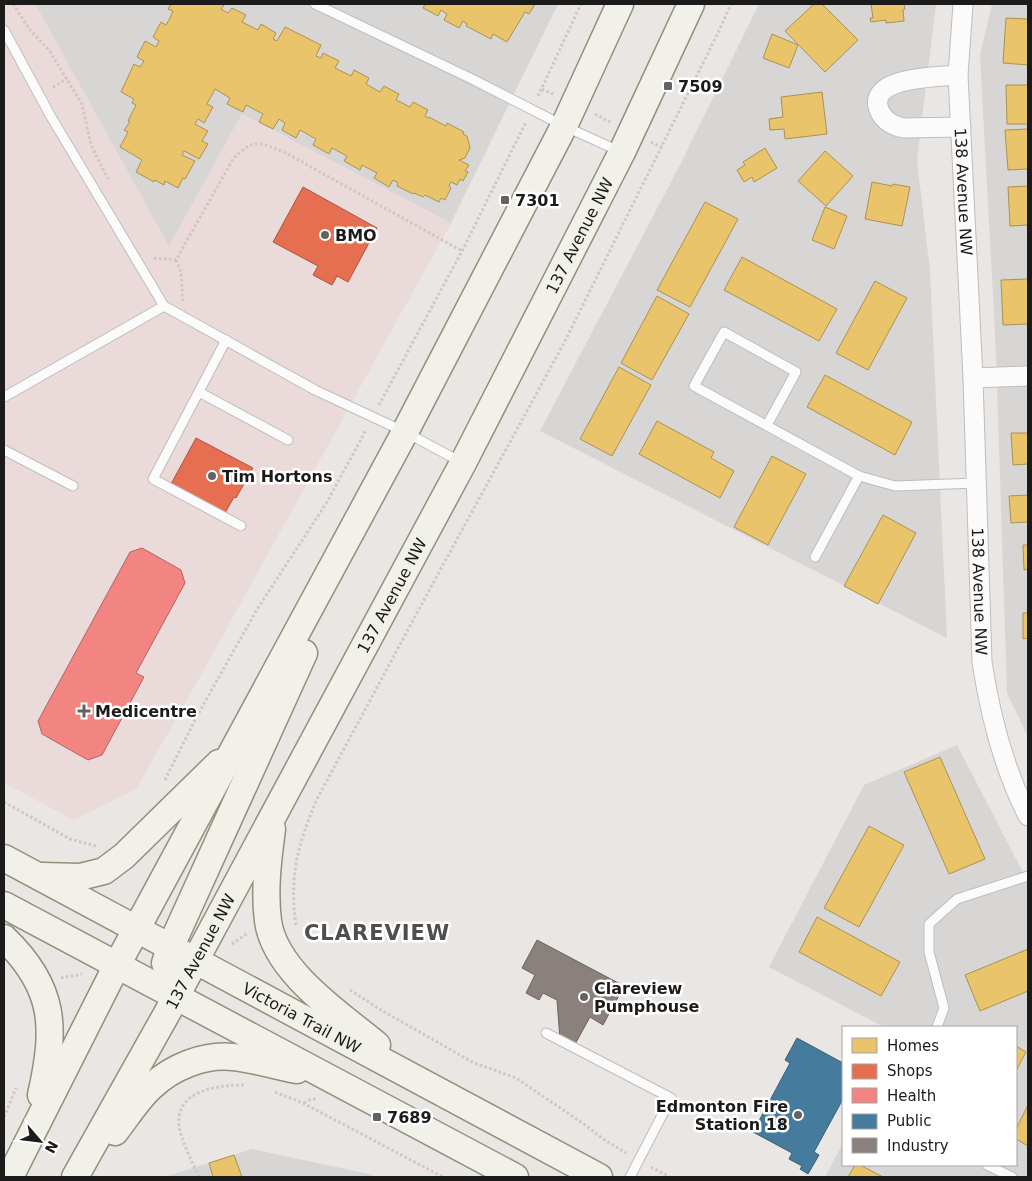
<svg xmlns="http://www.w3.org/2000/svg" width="1032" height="1181" font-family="'DejaVu Sans',sans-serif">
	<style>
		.residential { fill: #d8d6d5 }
		.commercial { fill: #eadada }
		.homes { fill: #e9c46a; stroke: #ab9152 }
		.shops { fill: #e76f51; stroke: #aa5641 }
		.health { fill: #f28482; stroke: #b26463 }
		.public { fill: #457b9d; stroke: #385e76 }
		.industry { fill: #8a817c; stroke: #69625f }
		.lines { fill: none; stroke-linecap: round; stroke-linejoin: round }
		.lane-casing { stroke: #bfbdbc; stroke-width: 11 }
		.street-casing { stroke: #bfbdbc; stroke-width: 21 }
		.secondary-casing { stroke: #90907d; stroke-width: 29 }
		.path { stroke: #d3c5c5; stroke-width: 3; stroke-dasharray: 2.5 2.5; stroke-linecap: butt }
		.lane { stroke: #fcfbfb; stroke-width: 9 }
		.street { stroke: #fcfbfb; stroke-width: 19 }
		.secondary { stroke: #f1f0e9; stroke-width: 26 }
		.poi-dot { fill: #636261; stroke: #fff; stroke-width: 2 }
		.labels { text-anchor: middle; stroke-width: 5; stroke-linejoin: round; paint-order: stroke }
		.poi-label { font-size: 16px; font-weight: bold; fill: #1b1b1b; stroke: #fff; text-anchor: start }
		.street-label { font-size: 16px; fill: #1b1b1b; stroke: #fff }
		.district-label { font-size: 21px; font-weight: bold; letter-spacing: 1px; fill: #4e4e4e; stroke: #fff }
	</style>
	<rect width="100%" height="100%" fill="#e9e6e3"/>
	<g class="residential">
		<path d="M35,4H558L451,223L242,114L169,247Z"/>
		<path d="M759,4H936L917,160L930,271L947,638L540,431L680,165Z"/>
		<path d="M992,4H1028V737L1007,693L996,353L980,55Z"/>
		<path d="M957,745L1028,882V1177H825L843,1143V1165H1016V1027H884L769,967L864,785Z"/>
		<path d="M252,1149L369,1174L375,1177H165Z"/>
	</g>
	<path class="commercial" d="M4,4H35L169,246L242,114L451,223L197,682L136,789L74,820L4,783Z"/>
	<g class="homes">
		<path d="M171,4H222L224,5L221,9L228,13L232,8L246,15L242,22L258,30L261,24L276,33L273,39L277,41L285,27L321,45L316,56L321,58L323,53L339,61L335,68L351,76L354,70L369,78L366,84L380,92L384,86L399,94L396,100L410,107L413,102L428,110L425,116L428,118L429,117L446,126L447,123L464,132L463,134L467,136L470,148L465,158L459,160L469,165L465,171L468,172L463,181L460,179L457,185L451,182L449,186L451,188L445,200L441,198L439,202L425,195L423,197L414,193L413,194L397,186L398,183L393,180L389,187L374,178L377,173L362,165L360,170L344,161L347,156L332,148L329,154L313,145L316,139L300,130L296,138L282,130L285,123L279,119L273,129L259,122L263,114L246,105L243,112L227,104L230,98L215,89L207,104L213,107L204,123L198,119L195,124L208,131L202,141L208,144L199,159L184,151L182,155L195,161L185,179L183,178L178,188L165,181L164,185L155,180L154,182L136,172L142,160L120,147L128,132L124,130L130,122L128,121L136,105L132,103L134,99L121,92L134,64L140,67L144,61L137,57L145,41L156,47L159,41L153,37L161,22L166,25L169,20L173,11L168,9Z"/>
		<path d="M425,4H535L529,14L525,12L507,42L493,34L491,39L466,26L467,24L463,21L459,28L444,20L447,14L441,10L438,16L423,8Z"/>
		<path d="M814,4H822L858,40L825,72L785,31Z"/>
		<path d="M871,4H904L905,9L903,10L904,21L886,23V20L871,22L870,18H873Z"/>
		<path d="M1006,18L1028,19V65L1003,63Z"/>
		<path d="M772,34L798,45L789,68L763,58Z"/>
		<path d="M1006,85H1028V124H1007Z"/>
		<path d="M822,92L827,134L785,139L784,129L770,130L769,119L783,117L781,97Z"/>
		<path d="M1028,129V169L1008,170L1005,130Z"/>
		<path d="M765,148L777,168L754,182L752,177L744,182L737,170L745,165L743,162Z"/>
		<path d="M825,151L853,176L826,206L798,181Z"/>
		<path d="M872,182L892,186L893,184L910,187L902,226L865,219Z"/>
		<path d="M1028,186V225L1010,226L1008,187Z"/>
		<path d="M705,202L738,219L690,307L657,290Z"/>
		<path d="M825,207L847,216L834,249L812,240Z"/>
		<path d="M742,257L837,309L819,341L724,290Z"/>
		<path d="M1028,279V324L1003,325L1001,280Z"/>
		<path d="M875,281L907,298L868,370L836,353Z"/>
		<path d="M657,296L689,314L652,380L621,363Z"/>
		<path d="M619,367L651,385L612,456L580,439Z"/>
		<path d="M825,375L912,422L895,455L807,407Z"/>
		<path d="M657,421L714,452L711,458L734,471L720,498L639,454Z"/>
		<path d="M1011,433H1028V464L1013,465Z"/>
		<path d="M772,456L806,474L768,545L734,527Z"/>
		<path d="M1028,495V522L1011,523L1009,496Z"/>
		<path d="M883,515L916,533L878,604L844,586Z"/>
		<path d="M1023,545H1028V569L1024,570Z"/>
		<path d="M1023,613H1028V638L1023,639Z"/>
		<path d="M940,757L985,859L949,874L904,772Z"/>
		<path d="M869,826L904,845L859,927L824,908Z"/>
		<path d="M817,917L900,962L881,996L799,952Z"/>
		<path d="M1028,949V991L980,1011L965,975Z"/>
		<path d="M1016,1046L1026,1052L1016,1071Z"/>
		<path d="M1028,1105V1146L1016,1139V1129Z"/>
		<path d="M234,1155L242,1177H213L209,1163Z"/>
		<path d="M855,1165H860L883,1177H848Z"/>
	</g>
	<g class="shops">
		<path d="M303,187L377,228L348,282L337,276L332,285L313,275L318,266L273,242Z"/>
		<path d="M196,438L253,468L236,498L234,497L225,513L171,484Z"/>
	</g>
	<path class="health" d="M142,548L181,570L185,583L136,673L144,677L102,755L88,760L42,734L38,721L130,552Z"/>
	<path class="public" d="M797,1038L843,1063V1099L814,1152L819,1155L808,1174L800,1169L802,1166L789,1159L792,1153L753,1132L790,1063L785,1060Z"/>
	<path class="industry" d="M537,940L624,986L603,1025L590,1017L574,1046L560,1039L557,1000L543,993L539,1000L526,993L535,975L522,968Z"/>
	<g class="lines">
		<defs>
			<g id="lane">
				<path d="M315,4L472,79L564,126L621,152"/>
				<path d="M4,30L50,115L164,306L315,390L405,432L461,462"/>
				<path d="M226,340L153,479L241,526"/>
				<path d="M199,392L288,440"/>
				<path d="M4,397L164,306"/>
				<path d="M767,425L796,372L724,332L694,386L859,476"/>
				<path d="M4,450L73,486"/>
				<path d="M815,557L859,476L895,486L976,483"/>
				<path d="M937,1027L944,1008L929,952V924L957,899L1028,876"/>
				<path d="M546,1033L671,1098L630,1177"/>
				<path d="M987,1165L1012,1177"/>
			</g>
			<g id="street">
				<path id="s1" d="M963,4L958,75L973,378L982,662C990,715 1003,767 1028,816"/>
				<path d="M958,75C940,77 863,76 880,112C885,122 893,126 904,128L961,127"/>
				<path d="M973,378L1028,376"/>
			</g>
			<g id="secondary">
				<path d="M272,829C268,860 264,890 268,921C275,972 340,1014 377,1045"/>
				<path id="s2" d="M4,858L599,1177"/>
				<path d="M42,876L80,877L104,871L124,856L219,763"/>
				<path d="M4,905L515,1177"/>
				<path d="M4,938C56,988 56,1028 41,1095"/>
				<path d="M176,996L165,963L170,948L304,653"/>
				<path d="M115,1132C126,1118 137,1100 151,1087C172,1067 204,1054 233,1057C254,1059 276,1066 297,1070"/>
				<path d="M10,1177L117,965L405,432L564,126L620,4"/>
				<path id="s3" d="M75,1177L166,1015L463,463L622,152L691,4"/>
			</g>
		</defs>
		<use href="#lane" class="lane-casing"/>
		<use href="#street" class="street-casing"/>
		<use href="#secondary" class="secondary-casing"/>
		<g class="path">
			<path d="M13,4L30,30L49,50L82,104L91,145L108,179"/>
			<path d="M53,87L67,79"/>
			<path d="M542,89L553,94"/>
			<path d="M538,96L581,4"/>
			<path d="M595,114L610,122"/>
			<path d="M651,142L662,147"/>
			<path d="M154,258L176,260L233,159C254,138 258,142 284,152L462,251"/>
			<path d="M176,260L181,272L183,301"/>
			<path d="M379,405L462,251L526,122"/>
			<path d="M165,780L196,718L256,611L327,502L366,430"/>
			<path d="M4,802L70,839L96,846"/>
			<path d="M296,925C289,877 298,843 317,799L425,598L564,343L717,35L731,4"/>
			<path d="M232,944L248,933"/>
			<path d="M61,978L82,974"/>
			<path d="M350,990L381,1010L472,1062L516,1078L584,1124L603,1139L626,1153"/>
			<path d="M275,1092L303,1103L443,1177"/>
			<path d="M304,1103L311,1099H317"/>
			<path d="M4,1117L16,1088"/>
			<path d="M651,1167L670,1177"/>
			<path d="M199,1177C193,1164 181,1140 179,1126C175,1090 218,1085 245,1085"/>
		</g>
		<use href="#lane" class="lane"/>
		<use href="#street" class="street"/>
		<use href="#secondary" class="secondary"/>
	</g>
	<g class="poi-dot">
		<rect x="663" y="81" width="10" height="10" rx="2.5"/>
		<rect x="500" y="195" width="10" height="10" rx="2.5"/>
		<circle cx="325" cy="235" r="5"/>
		<circle cx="212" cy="476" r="5"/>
		<path d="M81.5 703.5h5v5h5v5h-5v5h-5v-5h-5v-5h5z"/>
		<circle cx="584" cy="997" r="5"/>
		<circle cx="798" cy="1115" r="5"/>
		<rect x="372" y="1112" width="10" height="10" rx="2.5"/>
	</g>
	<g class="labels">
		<g class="poi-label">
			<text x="678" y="92">7509</text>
			<text x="515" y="206">7301</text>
			<text x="335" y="241">BMO</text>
			<text x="222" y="482">Tim Hortons</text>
			<text x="95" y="717">Medicentre</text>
			<text x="594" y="994">Clareview<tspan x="594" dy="18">Pumphouse</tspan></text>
			<text x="788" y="1112" text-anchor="end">Edmonton Fire<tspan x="788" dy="18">Station 18</tspan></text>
			<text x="387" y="1123">7689</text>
		</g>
		<g class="street-label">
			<text dy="6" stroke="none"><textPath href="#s1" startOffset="188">138 Avenue NW</textPath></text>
			<text dy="6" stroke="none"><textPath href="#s3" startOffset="1068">137 Avenue NW</textPath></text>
			<text dy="6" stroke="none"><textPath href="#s1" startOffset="588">138 Avenue NW</textPath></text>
			<text dy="6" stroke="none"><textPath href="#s3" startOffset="662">137 Avenue NW</textPath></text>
			<text dy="6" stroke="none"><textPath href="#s3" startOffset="258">137 Avenue NW</textPath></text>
			<text dy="6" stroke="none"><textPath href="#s2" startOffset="338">Victoria Trail NW</textPath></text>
		</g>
		<g class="district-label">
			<text x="377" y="940">CLAREVIEW</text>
		</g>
	</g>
	<rect width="1032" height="1181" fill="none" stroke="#1b1b1b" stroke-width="10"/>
	<rect x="842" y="1026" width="175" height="140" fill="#ffffff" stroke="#a4a4a4"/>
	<rect x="852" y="1038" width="25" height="15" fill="#e9c46a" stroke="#a4a4a4"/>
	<text x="887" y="1051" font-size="15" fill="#1b1b1b">Homes</text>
	<rect x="852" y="1064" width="25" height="15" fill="#e76f51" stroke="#a4a4a4"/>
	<text x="887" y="1076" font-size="15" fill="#1b1b1b">Shops</text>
	<rect x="852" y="1088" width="25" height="15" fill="#f28482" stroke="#a4a4a4"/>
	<text x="887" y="1101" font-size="15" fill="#1b1b1b">Health</text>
	<rect x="852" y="1114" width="25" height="15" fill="#457b9d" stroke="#a4a4a4"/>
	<text x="887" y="1126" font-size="15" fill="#1b1b1b">Public</text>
	<rect x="852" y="1138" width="25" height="15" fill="#8a817c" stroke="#a4a4a4"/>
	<text x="887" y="1151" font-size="15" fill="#1b1b1b">Industry</text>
	<g transform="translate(40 1141) rotate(118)" stroke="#ffffff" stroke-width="4" paint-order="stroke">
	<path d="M0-4L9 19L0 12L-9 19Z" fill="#1b1b1b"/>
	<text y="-8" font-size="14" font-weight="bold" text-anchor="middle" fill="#1b1b1b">N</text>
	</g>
</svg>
